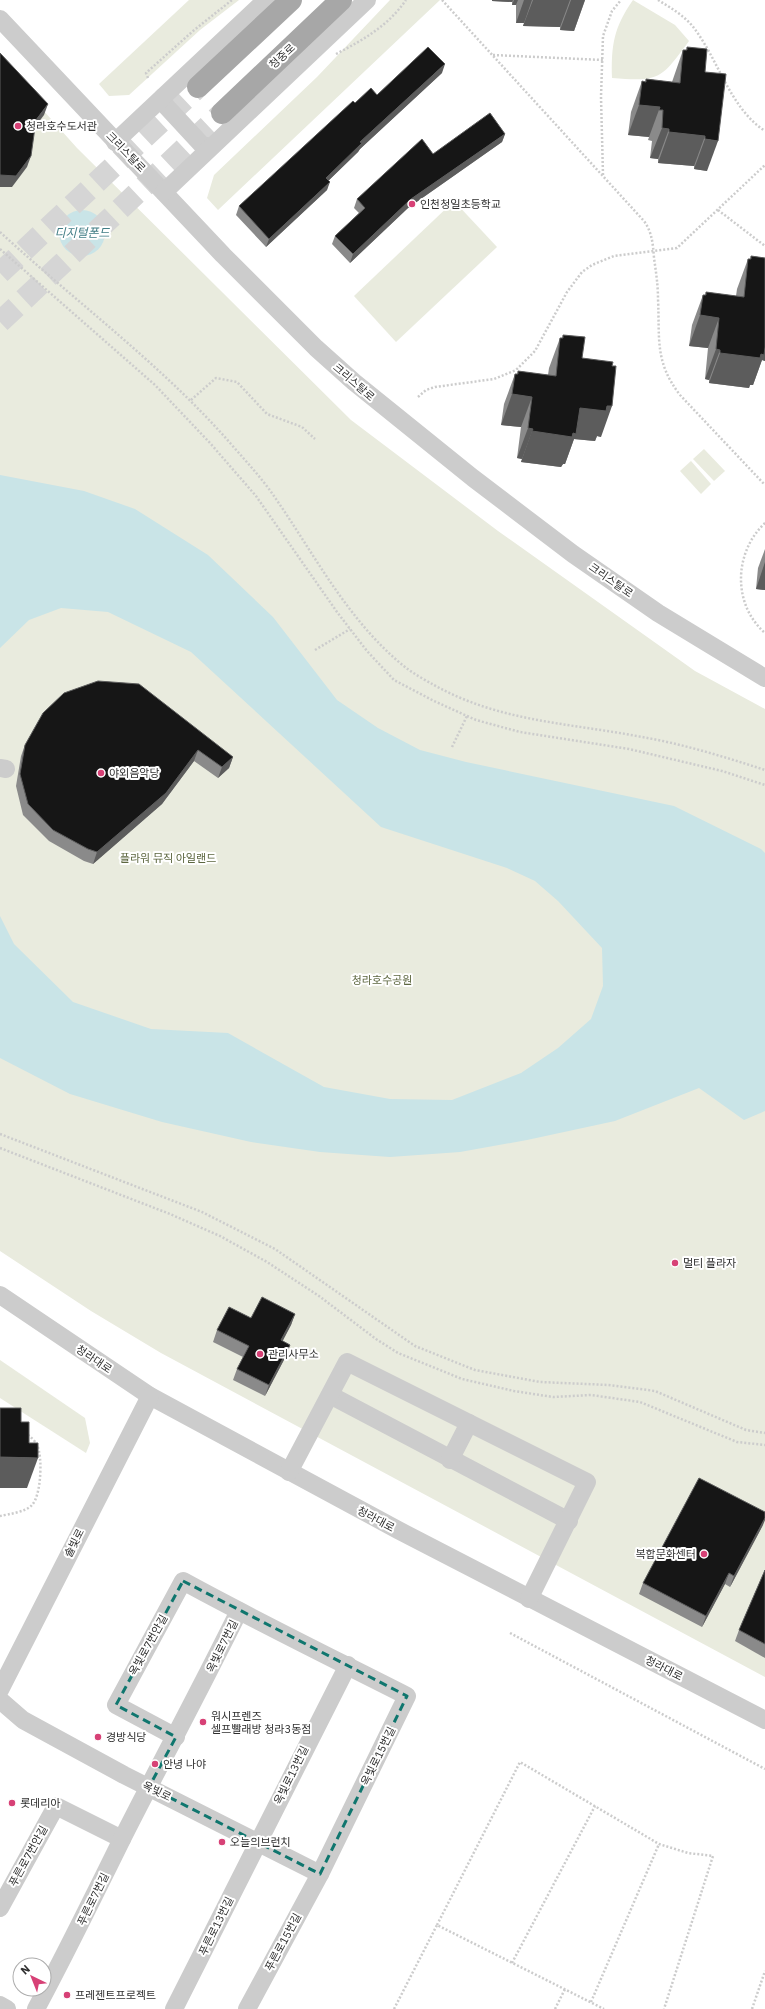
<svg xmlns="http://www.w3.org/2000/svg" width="765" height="2009" font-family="'IBM Plex Sans','Noto Sans KR',sans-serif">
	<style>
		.green { fill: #e9ebde }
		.water { fill: #c9e4e7 }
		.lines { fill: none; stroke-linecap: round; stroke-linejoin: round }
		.major-tunnel { stroke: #d5d5d5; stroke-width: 22; stroke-dasharray: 22 11; stroke-linecap: butt }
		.path { stroke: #ccc; stroke-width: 2.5; stroke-dasharray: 2 2; stroke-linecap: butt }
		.minor { stroke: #ccc; stroke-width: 18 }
		.major { stroke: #a7a7a7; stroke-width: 22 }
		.wall { fill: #8a8a8a }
		.shaded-wall { fill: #5c5c5c }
		.building { fill: #161616; stroke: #5c5c5c }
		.marked { fill: none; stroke: #0f766e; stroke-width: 3; stroke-dasharray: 8 5; stroke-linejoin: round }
		.poi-dot { fill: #d74176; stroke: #fff; stroke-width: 1.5 }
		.labels { text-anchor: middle; stroke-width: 4; stroke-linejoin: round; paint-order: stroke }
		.street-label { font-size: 11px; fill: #2f2f2f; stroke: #fff }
		.poi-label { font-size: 11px; fill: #2f2f2f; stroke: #fff; text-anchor: start }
		.park-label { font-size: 11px; fill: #5d6740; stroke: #fff }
		.water-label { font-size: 12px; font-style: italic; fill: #417d85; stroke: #fff }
	</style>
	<rect width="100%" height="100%" fill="#fff"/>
	<g class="green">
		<path d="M189,0H239L200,30L129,95L109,96L99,84Z"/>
		<path d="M390,0H440L218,210L207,198L214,175L317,77Z"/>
		<path d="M633,0L675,25L689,41C661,79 660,82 612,78C611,45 614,27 633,0Z"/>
		<path d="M0,62L77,148L351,420L498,531L695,671L765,709V1677L161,1353L91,1311L0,1251Z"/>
		<path d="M454,201L497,247L396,342L354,296Z"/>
		<path d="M704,449L725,471L714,481L693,459Z"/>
		<path d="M691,461L711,484L701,494L680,471Z"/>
		<path d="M0,1360L85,1418L90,1443L86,1453L0,1398Z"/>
	</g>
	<g class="water">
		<circle cx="82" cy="233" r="23"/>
		<path d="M0,475L84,491L135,509L208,555L273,617L337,700L378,728L420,750L466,762L674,806L761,849L765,853V1111L744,1120L699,1088L615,1121L527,1140L460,1152L390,1157L320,1152L251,1142L162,1122L70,1094L0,1058V916L14,944L73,1002L151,1029L228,1033L324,1087L390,1099L452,1100L521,1073L558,1048L591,1019L603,986L602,948L558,901L535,881L507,868L381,827L191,652L108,612L61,608L29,620L0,648Z"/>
	</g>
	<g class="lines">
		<g class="major-tunnel">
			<path d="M0,273L198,87"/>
			<path d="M0,322L222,113"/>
		</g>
		<g class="path">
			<path d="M442,0L644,221C652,232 653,244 654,258C656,272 658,285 658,299C660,338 654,361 680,395L765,485"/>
			<path d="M658,0C671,8 685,16 694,28C719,61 730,108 765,131"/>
			<path d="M336,54C363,40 388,26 406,0"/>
			<path d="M493,55L603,60"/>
			<path d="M148,78L146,73L193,31L232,0"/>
			<path d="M603,175L601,97L603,36L612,11L621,0"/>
			<path d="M718,210L765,246"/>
			<path d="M0,232C77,303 162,365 231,444C244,459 257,473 269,489C312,549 346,620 405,667C414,674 425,680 434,685C500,722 570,723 642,737C683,744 725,757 765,770"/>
			<path d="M0,249L155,385L210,443L256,496L337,612L367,651L394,680L434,701L476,720L520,732L629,749L722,771L765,785"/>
			<path d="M418,397L426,390L435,387L494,379L516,370L535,351L567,292L582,272L592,265L614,256L677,248L765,165"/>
			<path d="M191,400L216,378L237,382L267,414L302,427L315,439"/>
			<path d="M765,523C734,552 732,604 765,633"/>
			<path d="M315,650L350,629"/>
			<path d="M452,747L467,716"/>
			<path d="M0,1134L202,1212L275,1249L415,1346L475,1370L540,1382L609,1385L655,1391L746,1430L765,1433"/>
			<path d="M0,1148L170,1214L220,1236L267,1262L319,1296L376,1339L398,1353L462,1379L514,1391L553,1397L591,1395L640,1402L737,1442L765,1445"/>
			<path d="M0,1516C9,1514 26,1512 32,1505C41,1496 43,1457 37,1445C35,1441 31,1437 27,1434"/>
			<path d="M510,1633L765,1769"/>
			<path d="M437,1925L520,1762L659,1844L688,1853L713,1856L664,2009"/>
			<path d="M512,1963L595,1806"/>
			<path d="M591,2002L659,1844"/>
			<path d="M394,2009L437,1925L604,2009"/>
			<path d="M555,2009L565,1989"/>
			<path d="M752,2009L765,1971"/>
		</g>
		<g class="minor">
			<path d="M0,19L223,255L316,348L354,382L473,478L573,554L658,613L765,678"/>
			<path d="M163,97L165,105L202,145L211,147"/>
			<path d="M115,142L266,0"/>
			<path d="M164,192L367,0"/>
			<path d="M0,768L6,769"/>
			<path d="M0,1295L150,1396L398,1530L765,1720"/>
			<path d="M330,1395L569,1521"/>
			<path d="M450,1460L469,1423"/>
			<path d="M289,1472L347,1362L587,1482L529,1599"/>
			<path d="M0,1690L150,1396"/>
			<path d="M0,1700L23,1720L124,1775L320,1874"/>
			<path d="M176,1737L116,1705L183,1581C256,1621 332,1658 407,1696L320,1874L247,2009"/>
			<path d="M0,1908L56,1806L122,1839"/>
			<path d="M0,2005L7,2009"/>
			<path d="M36,2009C66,1953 94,1896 122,1839C161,1762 201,1688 239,1611"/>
			<path d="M174,2009L348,1665"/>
		</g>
		<g class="major">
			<path d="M198,87L291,0"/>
			<path d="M222,113L341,0"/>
		</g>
	</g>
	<g class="wall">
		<path d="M492,0H585L574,31L560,30V27L523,26L524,23H516V5H512V2L492,1Z"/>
		<path d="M687,47L705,72L707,171L694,169V166L658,163V159L650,158L652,141L648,140L649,137L628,135L631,112L642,81L645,82L646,79L672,82L683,50H686Z"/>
		<path d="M442,73L360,149L358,152L329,180L327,190L266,247L236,215L239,206L355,103L377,95Z"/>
		<path d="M505,134L502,142L408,208L350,263L332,244L335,236L359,213L354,208L357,199L433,154Z"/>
		<path d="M751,256L765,258V361L762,360L753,385H750L749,388L709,383V380L705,379L708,348L689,346L692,325L703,295H705L706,292L736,296L737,289L748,259H750Z"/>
		<path d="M563,335L582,358L601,437L597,436L595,441L574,439L565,464H563L561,467L521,462L522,459L517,458L521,427L501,425L504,404L515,374H517L518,371L548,375L549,368L560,338H562Z"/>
		<path d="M765,549V590L756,589L758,568Z"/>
		<path d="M98,681L233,757L229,768L218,778L194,761L162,804L93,864L84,861L49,841L23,815L16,786L21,756L25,745Z"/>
		<path d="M295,1314L291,1325L282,1341L290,1345L286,1356L265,1396L233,1380L237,1369L243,1357L213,1342L217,1330L251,1318Z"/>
		<path d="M763,1525L730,1587L725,1584L702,1627L639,1594L643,1583Z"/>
		<path d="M765,1570V1658L735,1641L739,1630Z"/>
	</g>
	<g class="shaded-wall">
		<path d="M492,0H513L512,2L492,1Z"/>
		<path d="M514,0H518L516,5H512Z"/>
		<path d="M524,0H532L524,23H516Z"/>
		<path d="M533,0H570L560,27L523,26Z"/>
		<path d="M571,0H585L574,31L560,30Z"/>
		<path d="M445,64L442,73L360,149L358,152L323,186L326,178L360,142Z"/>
		<path d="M48,104L44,115L32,131L36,120Z"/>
		<path d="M639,105L660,107L649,137L628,135Z"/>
		<path d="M662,128L669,129L658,159L650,158Z"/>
		<path d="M669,132L705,136L694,166L658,163Z"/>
		<path d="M505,134L502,142L408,208L350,263L353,254L411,199Z"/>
		<path d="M705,139L718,141L707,171L694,169Z"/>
		<path d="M31,156L27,167L12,187H0V175Z"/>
		<path d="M330,182L327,190L266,247L269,239Z"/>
		<path d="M700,315L719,318L708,348L689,346Z"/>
		<path d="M765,335V361L762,360L753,385H750L749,388L709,383L720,353Z"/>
		<path d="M716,349L720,350L709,380L705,379Z"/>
		<path d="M512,394L532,397L521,427L501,425Z"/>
		<path d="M607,406H612L601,437L597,436L595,441L574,439L565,464H563L561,467L521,462L532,431L580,408Z"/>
		<path d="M528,428L533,429L522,459L517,458Z"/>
		<path d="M765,562V590L756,589Z"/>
		<path d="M198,750L194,761L162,804L93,864L97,852Z"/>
		<path d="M233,757L229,768L218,778L222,767Z"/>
		<path d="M295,1314L291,1325L277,1352L281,1340Z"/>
		<path d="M290,1345L286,1356L265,1396L269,1385Z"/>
		<path d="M0,1457L38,1458L27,1488H0Z"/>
		<path d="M765,1518V1520L763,1525L730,1587L734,1576Z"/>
		<path d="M729,1573L725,1584L702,1627L706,1616Z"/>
	</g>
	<g class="building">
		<path d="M428,47L445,64L360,142L362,143L326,178L330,182L269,239L239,206L353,101L355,103L371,88L377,95Z"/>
		<path d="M687,47L707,49L705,72L726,74L718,141L705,139V136L669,132V129L662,128L663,110H659L660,107L639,105L642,81L646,82V79L680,83L683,50H687Z"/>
		<path d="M0,53L48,104L36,120L31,156L16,176L0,175Z"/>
		<path d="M490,113L505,134L411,199L353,254L335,236L365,208L357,199L422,139L433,154Z"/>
		<path d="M751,256L765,258V347L764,355L761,354L760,358L720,353V350L716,349L719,318L700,315L703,295H706V292L744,297L748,259H751Z"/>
		<path d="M563,335L585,337L582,358L613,362L612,366H616L612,406H607L606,411L580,408L576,434L573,433L572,437L532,431L533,429L528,428L532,397L512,394L515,374H518V371L556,376L560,338H563Z"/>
		<path d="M98,681L139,684L233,757L222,767L198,750L166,793L97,852L88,849L53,830L28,804L20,774L25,745L43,713L64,693Z"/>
		<path d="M262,1297L295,1314L281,1340L290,1345L269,1385L237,1369L249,1346L217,1330L229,1307L251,1318Z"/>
		<path d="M0,1408H21V1422H29V1443H38V1458L0,1457Z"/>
		<path d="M699,1478L765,1512V1518L734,1576L729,1573L706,1616L643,1583Z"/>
		<path d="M765,1570V1644L739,1630Z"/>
	</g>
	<path class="marked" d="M183,1581L407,1696L320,1874L149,1787L176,1737L116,1705Z"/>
	<g class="poi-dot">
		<circle cx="18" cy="126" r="4"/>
		<circle cx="412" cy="204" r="4"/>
		<circle cx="101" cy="773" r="4"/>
		<circle cx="675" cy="1263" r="4"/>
		<circle cx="260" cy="1354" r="4"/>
		<circle cx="704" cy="1554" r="4"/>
		<circle cx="203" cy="1722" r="4"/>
		<circle cx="98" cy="1737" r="4"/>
		<circle cx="155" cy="1764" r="4"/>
		<circle cx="12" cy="1803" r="4"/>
		<circle cx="222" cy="1842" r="4"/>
		<circle cx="67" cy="1995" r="4"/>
	</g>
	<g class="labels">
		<g class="street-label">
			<text transform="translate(282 56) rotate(-43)" y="4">청중로</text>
			<text transform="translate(126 152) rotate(46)" y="4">크리스탈로</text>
			<text transform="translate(354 382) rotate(41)" y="4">크리스탈로</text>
			<text transform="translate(611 580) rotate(35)" y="4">크리스탈로</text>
			<text transform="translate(94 1359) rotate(34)" y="4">청라대로</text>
			<text transform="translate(376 1519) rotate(28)" y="4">청라대로</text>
			<text transform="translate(74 1543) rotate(-63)" y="4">솔빛로</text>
			<text transform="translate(148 1645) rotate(-61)" y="4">옥빛로7번안길</text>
			<text transform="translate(222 1646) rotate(-64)" y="4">옥빛로7번길</text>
			<text transform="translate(664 1668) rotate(27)" y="4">청라대로</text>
			<text transform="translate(378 1756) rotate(-64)" y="4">옥빛로15번길</text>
			<text transform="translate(291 1775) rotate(-64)" y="4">옥빛로13번길</text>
			<text transform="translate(157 1791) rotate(26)" y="4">옥빛로</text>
			<text transform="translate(28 1856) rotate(-61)" y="4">푸른로7번안길</text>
			<text transform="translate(93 1899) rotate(-64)" y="4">푸른로7번길</text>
			<text transform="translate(216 1926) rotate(-64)" y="4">푸른로13번길</text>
			<text transform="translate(283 1942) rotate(-62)" y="4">푸른로15번길</text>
		</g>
		<g class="poi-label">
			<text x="26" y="130">청라호수도서관</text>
			<text x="420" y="208">인천청일초등학교</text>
			<text x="109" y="777">야외음악당</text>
			<text x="683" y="1267">멀티 플라자</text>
			<text x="268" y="1358">관리사무소</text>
			<text x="696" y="1558" text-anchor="end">복합문화센터</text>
			<text x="211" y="1720">워시프렌즈<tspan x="211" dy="13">셀프빨래방 청라3동점</tspan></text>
			<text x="106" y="1741">경방식당</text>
			<text x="163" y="1768">안녕 나야</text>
			<text x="20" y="1807">롯데리아</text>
			<text x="230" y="1846">오늘의브런치</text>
			<text x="75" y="1999">프레젠트프로젝트</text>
		</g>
		<g class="park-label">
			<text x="168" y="862">플라워 뮤직 아일랜드</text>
			<text x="382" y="984">청라호수공원</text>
		</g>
		<g class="water-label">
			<text x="82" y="237">디지털폰드</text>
		</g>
	</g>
	<g transform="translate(32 1977) rotate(317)"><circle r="19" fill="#ffffff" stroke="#acacac"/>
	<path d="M0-3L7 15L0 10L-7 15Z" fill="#d74176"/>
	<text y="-6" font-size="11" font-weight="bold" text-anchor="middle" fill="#2f2f2f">N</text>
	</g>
</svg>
